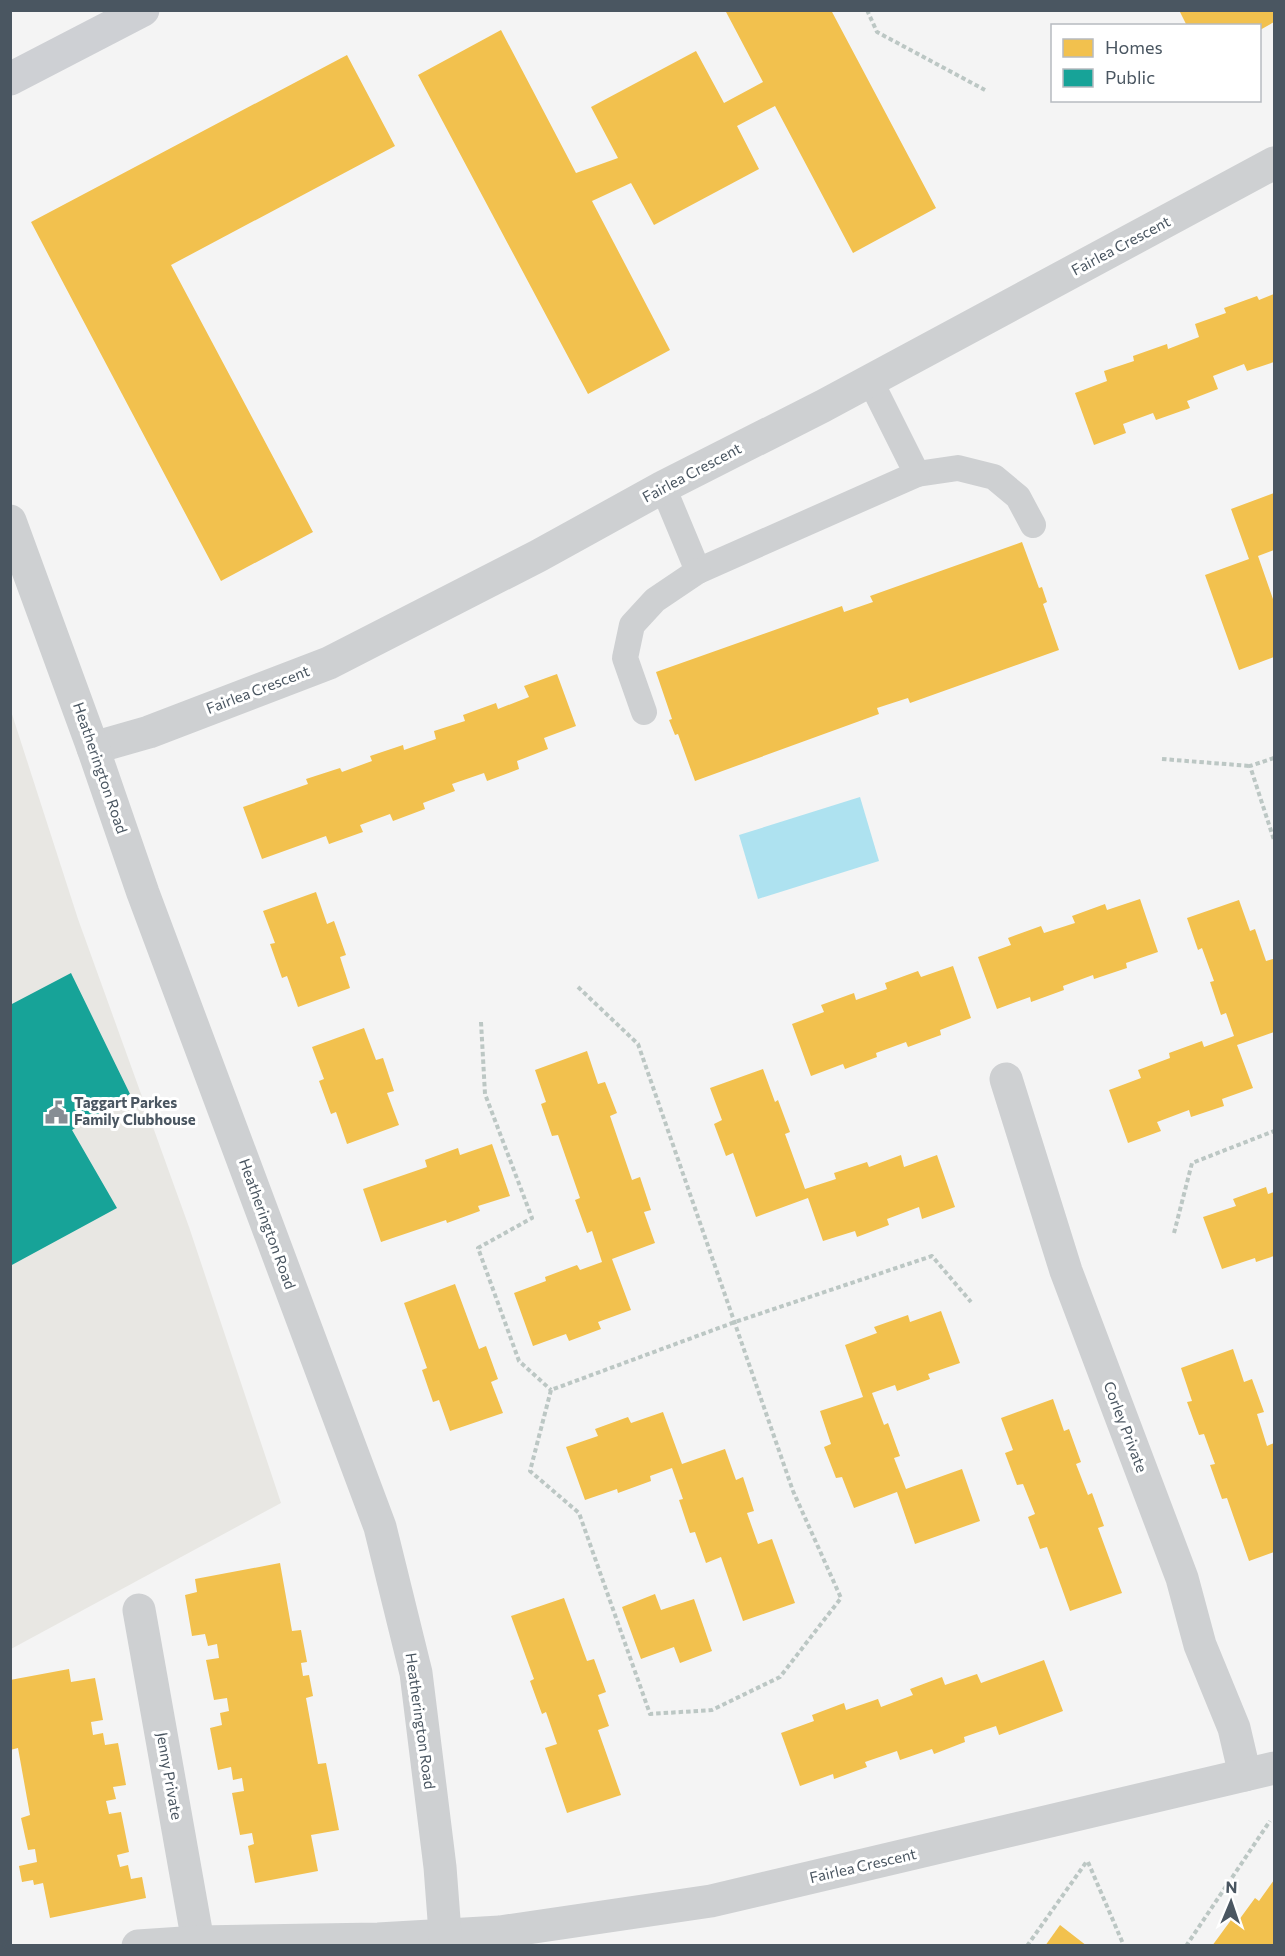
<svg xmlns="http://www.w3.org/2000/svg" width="1285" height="1956" font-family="Commissioner,sans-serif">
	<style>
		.commercial { fill: #e8e7e3 }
		.water { fill: #aee2f0 }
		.homes { fill: #f2c14e }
		.public { fill: #17a398 }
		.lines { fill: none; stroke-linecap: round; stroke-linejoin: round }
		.path { stroke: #bcc7c4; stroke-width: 4; stroke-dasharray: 4.5 3; stroke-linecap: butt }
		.service { stroke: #ced0d2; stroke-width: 26 }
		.minor { stroke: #ced0d2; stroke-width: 33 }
		.tertiary { stroke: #ced0d2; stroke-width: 33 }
		.secondary { stroke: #ced0d4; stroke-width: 33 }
		.labels { text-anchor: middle; stroke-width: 6; stroke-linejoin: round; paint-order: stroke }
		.street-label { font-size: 15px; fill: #4a5661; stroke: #fff }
		.poi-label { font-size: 15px; font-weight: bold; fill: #4a5661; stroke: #fff; text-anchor: start }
	</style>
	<rect width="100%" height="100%" fill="#f4f4f4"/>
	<path class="commercial" d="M10,708L78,919L189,1227L281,1503L11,1649Z"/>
	<path class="water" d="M860,797L879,861L758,899L739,835Z"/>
	<g class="homes">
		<path d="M725,10H831L936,208L853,253L775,106L737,126L759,169L654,225L631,183L592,201L670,350L588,394L418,75L501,30L576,173L618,158L591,107L696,51L724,103L763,82Z"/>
		<path d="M1179,10H1274V22L1260,30V26H1187Z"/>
		<path d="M347,55L395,146L171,265L313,532L221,581L31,222Z"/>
		<path d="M1274,294V362L1247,371L1244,364L1213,376L1218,389L1187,401L1190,408L1156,420L1153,413L1123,424L1126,433L1094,445L1075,393L1107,381L1104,371L1134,361L1133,356L1167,344L1168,349L1199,337L1195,324L1226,313L1224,308L1257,296L1259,300Z"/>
		<path d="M1274,493V550L1258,556L1274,602V657L1239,670L1205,575L1249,559L1231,509Z"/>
		<path d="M1022,542L1039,588L1042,587L1047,602L1043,604L1059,650L910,703L908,698L877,708L879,714L695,781L678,734L675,735L669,720L672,719L656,672L842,606L844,612L873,602L870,596Z"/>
		<path d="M557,674L576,726L544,738L548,749L517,761L519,769L487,781L484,773L452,784L455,791L423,803L425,809L393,821L390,814L360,825L363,832L329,844L326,836L262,859L243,807L308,784L306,779L340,768L342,772L372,761L370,756L403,745L404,750L436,739L434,731L465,721L463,715L496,703L498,709L529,697L524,686Z"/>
		<path d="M316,892L327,924L334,921L346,955L340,957L350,988L298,1007L287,976L282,978L270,944L275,943L263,911Z"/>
		<path d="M1140,899L1158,952L1126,963L1127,968L1094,979L1093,975L1063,986L1064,990L1031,1002L1030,997L997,1009L978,957L1011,945L1008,938L1041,926L1044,933L1075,923L1072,916L1105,904L1107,910Z"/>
		<path d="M1239,900L1250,931L1255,929L1266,961L1273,959L1274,963V1032L1237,1045L1253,1088L1222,1099L1224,1106L1191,1117L1189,1110L1157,1122L1161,1131L1128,1143L1109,1090L1141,1078L1138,1070L1170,1058L1169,1053L1202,1041L1204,1047L1234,1036L1226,1013L1221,1015L1210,982L1214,981L1202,948L1198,950L1187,918Z"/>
		<path d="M953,966L971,1018L940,1030L941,1035L908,1047L906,1042L876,1053L877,1057L845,1069L843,1064L811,1076L792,1024L824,1012L821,1005L854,993L856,1000L887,989L885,983L918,971L921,977Z"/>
		<path d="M364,1028L376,1060L383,1058L394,1091L387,1093L399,1125L347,1144L336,1112L331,1114L319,1081L324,1079L312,1047Z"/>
		<path d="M587,1051L598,1084L605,1082L617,1113L610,1116L632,1180L640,1177L651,1210L644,1212L655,1243L612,1259L631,1310L598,1322L601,1329L569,1341L566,1334L533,1346L514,1293L546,1281L545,1277L577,1265L580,1270L602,1262L592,1231L587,1233L575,1200L580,1198L558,1135L552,1136L541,1104L546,1102L535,1070Z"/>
		<path d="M763,1069L775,1102L778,1100L790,1132L785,1134L805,1189L836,1179L834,1173L867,1162L869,1167L901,1155L904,1167L937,1155L955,1207L922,1219L919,1207L887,1219L889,1225L857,1237L855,1231L823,1241L808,1198L756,1217L733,1153L726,1156L714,1124L722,1120L710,1088Z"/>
		<path d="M492,1144L510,1196L478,1206L480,1211L447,1223L446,1220L381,1242L363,1189L427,1167L425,1160L458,1148L460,1155Z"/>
		<path d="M1266,1187L1268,1194L1274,1192V1256L1256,1262L1255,1258L1222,1269L1203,1217L1236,1206L1233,1199Z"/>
		<path d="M455,1284L479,1349L486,1346L498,1379L491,1382L503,1413L450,1431L439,1400L433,1402L422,1370L427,1368L404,1303Z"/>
		<path d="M941,1311L960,1363L928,1374L930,1379L897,1391L895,1385L872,1393L884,1425L888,1423L900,1456L894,1458L906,1489L962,1469L980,1521L915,1544L897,1492L854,1508L842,1477L836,1478L824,1447L831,1444L820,1411L863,1397L845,1345L877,1333L874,1327L908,1315L910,1322Z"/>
		<path d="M1233,1349L1244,1382L1252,1379L1264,1412L1257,1414L1267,1446L1274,1443V1552L1249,1561L1227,1498L1222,1499L1210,1465L1215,1464L1204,1434L1199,1435L1187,1402L1192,1401L1181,1368Z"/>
		<path d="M1053,1399L1064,1431L1069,1429L1081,1462L1076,1464L1088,1495L1092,1493L1104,1526L1098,1528L1122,1593L1070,1611L1047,1547L1040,1549L1028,1517L1035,1514L1023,1484L1017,1485L1005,1453L1013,1450L1001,1418Z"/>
		<path d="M663,1412L682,1464L725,1449L736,1480L743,1477L754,1511L747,1513L758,1544L772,1539L795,1603L743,1621L721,1557L706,1563L695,1532L690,1533L679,1500L683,1499L672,1468L650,1476L651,1481L618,1493L617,1489L585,1500L566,1447L598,1436L595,1429L628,1417L631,1423Z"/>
		<path d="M280,1563L292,1631L301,1630L307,1662L301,1663L303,1676L309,1675L313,1696L306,1698L318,1764L326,1763L339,1830L311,1835L318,1871L255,1883L248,1846L254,1844L252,1833L240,1835L232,1793L244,1791L242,1778L233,1780L231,1767L218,1770L210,1728L222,1725L220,1713L229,1711L227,1698L214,1700L206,1660L219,1658L217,1644L208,1646L205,1634L192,1636L185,1595L197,1592L195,1579Z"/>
		<path d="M655,1594L661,1610L694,1599L712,1651L680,1663L674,1647L641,1659L622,1607Z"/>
		<path d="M564,1598L587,1661L594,1659L606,1692L598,1695L609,1726L598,1730L621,1795L567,1813L545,1748L557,1744L546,1712L542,1714L530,1681L534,1679L511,1616Z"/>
		<path d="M1044,1660L1063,1711L999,1735L996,1726L964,1737L965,1742L934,1754L932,1749L900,1760L897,1751L865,1762L867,1767L834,1779L833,1774L800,1786L781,1733L814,1721L812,1715L844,1703L846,1710L878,1699L881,1707L913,1695L910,1689L942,1677L945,1685L977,1674L981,1683Z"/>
		<path d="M69,1669L71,1682L95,1678L103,1720L91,1722L93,1735L103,1733L105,1745L118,1743L126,1785L113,1787L116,1799L106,1801L109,1814L121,1812L129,1852L117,1855L120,1867L128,1865L131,1879L142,1877L146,1898L50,1918L43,1883L34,1885L33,1880L22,1882L19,1866L37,1862L35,1849L28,1850L21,1818L30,1815L18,1748L10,1750V1680Z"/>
		<path d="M1274,1880V1946H1212L1231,1920L1236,1924L1255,1898L1259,1901Z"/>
		<path d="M1060,1925L1087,1946H1045Z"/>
	</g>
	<path class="public" d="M71,973L130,1094L72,1130L117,1208L10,1266V1005Z"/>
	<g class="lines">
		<g class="path">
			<path d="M867,10L877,32L985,90"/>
			<path d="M1274,758L1250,766L1274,840"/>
			<path d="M1162,759L1250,766"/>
			<path d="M578,987L638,1044L793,1491L841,1598L780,1677L712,1710L650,1714L579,1513L530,1471L551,1390L735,1322L932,1256L971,1302"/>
			<path d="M481,1022L485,1094L532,1218L478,1248L519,1361L551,1390"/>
			<path d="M1174,1233L1192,1163L1274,1131"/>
			<path d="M1088,1862L1124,1946"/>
			<path d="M1027,1946L1087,1861"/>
			<path d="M1186,1946L1270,1821"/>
		</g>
		<g class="service">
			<path d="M917,474L958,468L994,477L1018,497L1033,525"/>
			<path d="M663,487L698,571L917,474L870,380"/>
			<path d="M644,712L625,658L632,625L655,600L698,571"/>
		</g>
		<g class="minor">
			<path d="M93,748L149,732L329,663L538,556L663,487L823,406L1274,163"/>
			<path d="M1006,1079L1066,1271L1182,1578L1200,1645L1234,1728L1245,1775"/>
			<path d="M139,1610L198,1942"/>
			<path d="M138,1946L198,1942L378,1939L500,1932L711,1901L1274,1768"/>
		</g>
		<path class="tertiary" d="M10,521L93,748L143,893L380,1527L416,1673L440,1867L446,1946"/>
		<path class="secondary" d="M10,79L143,10"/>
	</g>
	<defs>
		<symbol id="civic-bare" viewBox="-9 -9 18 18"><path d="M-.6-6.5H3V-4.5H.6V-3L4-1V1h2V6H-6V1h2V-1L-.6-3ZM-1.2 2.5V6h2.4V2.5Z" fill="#868d94" stroke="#fff" stroke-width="2.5" paint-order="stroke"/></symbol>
	</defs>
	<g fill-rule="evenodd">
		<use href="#civic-bare" x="40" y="1096" width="33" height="33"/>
	</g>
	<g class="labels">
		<g class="street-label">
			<text transform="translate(1121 246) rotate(-28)" y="5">Fairlea Crescent</text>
			<text transform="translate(692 473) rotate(-28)" y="5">Fairlea Crescent</text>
			<text transform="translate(258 690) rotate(-21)" y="5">Fairlea Crescent</text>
			<text transform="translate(100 768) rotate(71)" y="5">Heatherington Road</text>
			<text transform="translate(267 1224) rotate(70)" y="5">Heatherington Road</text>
			<text transform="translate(1125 1427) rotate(69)" y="5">Corley Private</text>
			<text transform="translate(420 1721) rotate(82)" y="5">Heatherington Road</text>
			<text transform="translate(169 1776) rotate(80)" y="5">Jenny Private</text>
			<text transform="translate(863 1866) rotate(-13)" y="5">Fairlea Crescent</text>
		</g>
		<g class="poi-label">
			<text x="74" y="1108">Taggart Parkes<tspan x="74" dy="17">Family Clubhouse</tspan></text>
		</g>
	</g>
	<rect width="1285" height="1956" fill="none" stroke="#4a5661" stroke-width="24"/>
	<rect x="1051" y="24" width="210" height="78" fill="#ffffff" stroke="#b7bbc0" stroke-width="1.5"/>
	<rect x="1063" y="39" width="30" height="18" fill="#f2c14e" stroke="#b7bbc0" stroke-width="1.5"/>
	<text x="1105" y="54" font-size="18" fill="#4a5661">Homes</text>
	<rect x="1063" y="69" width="30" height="18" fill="#17a398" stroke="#b7bbc0" stroke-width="1.5"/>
	<text x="1105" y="84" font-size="18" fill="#4a5661">Public</text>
	<g transform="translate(1231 1902) rotate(2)" stroke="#ffffff" stroke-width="4.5" paint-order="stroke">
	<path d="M0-4.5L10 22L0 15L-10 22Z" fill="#4a5661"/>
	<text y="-9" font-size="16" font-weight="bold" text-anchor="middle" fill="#4a5661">N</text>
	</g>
</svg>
